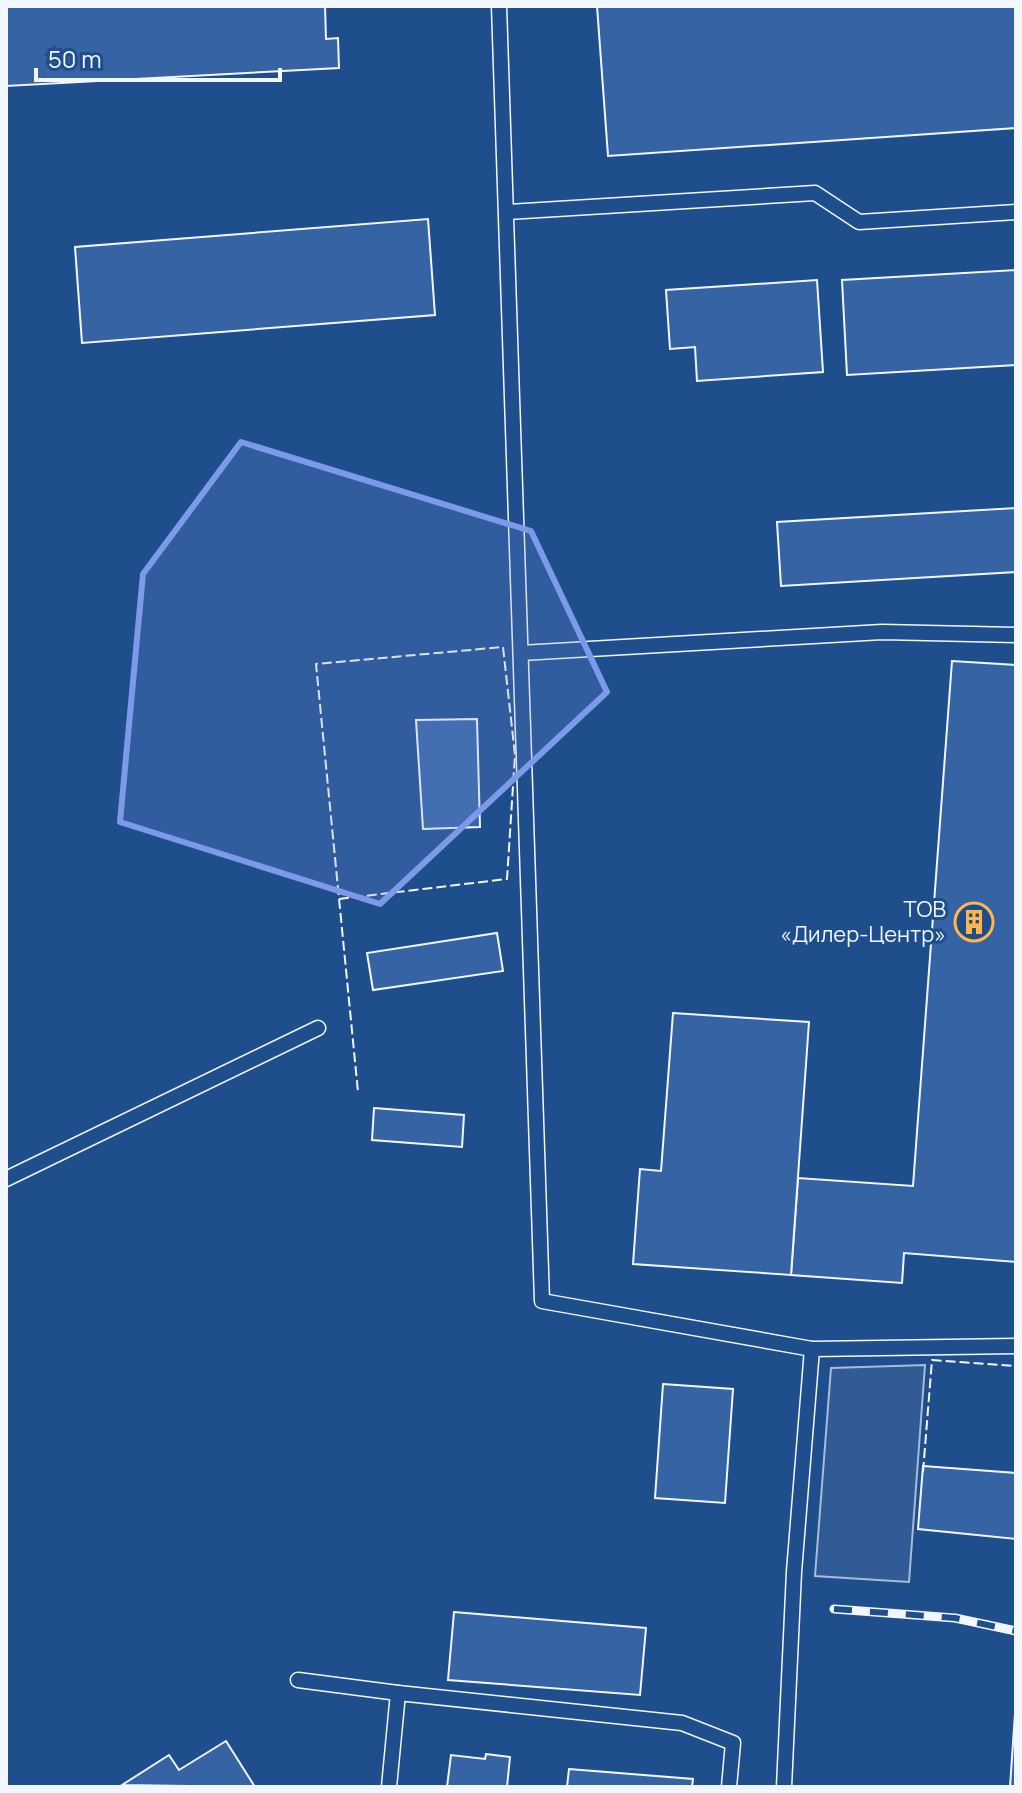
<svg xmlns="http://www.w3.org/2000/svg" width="1022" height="1793" font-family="Manrope,sans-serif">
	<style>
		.built { fill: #305b95; stroke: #a8bbd7; stroke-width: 2 }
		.building { fill: #3563a3; stroke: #f2f6ff; stroke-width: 2 }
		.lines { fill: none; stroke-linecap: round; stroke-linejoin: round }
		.lane-casing { stroke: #f2f6ff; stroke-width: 17 }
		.lane { stroke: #1f4e8c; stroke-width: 14 }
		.rail-casing { stroke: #f2f6ff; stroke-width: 9 }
		.rail { stroke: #1f4e8c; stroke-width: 6; stroke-dasharray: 18; stroke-linecap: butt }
		.fence { stroke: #f2f6ff; stroke-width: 2; stroke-dasharray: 10 4; stroke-linecap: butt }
		.marked { fill: #7d9aea; fill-opacity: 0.2; stroke: #7d9aea; stroke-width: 6; stroke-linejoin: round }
		.labels { text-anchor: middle; stroke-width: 6; stroke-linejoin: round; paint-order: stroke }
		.poi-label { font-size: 22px; fill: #f2f6ff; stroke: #1f4e8c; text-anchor: end }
	</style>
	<rect width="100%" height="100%" fill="#1f4e8c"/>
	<path class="built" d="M925,1365L909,1582L815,1576L831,1368Z"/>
	<g class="building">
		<path d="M6,6H325L326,39L338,38L339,68L6,86Z"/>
		<path d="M597,6H1016V128L608,156Z"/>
		<path d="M428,219L435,315L82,343L75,247Z"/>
		<path d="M1016,270V365L847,375L842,280Z"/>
		<path d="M817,280L823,372L697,381L695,347L670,349L666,290Z"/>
		<path d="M1016,508V572L781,586L777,522Z"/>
		<path d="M952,661L1016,665V1262L904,1253L902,1283L791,1275L798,1178L913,1186Z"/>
		<path d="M477,719L480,827L423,829L416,720Z"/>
		<path d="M497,933L503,971L373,990L367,953Z"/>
		<path d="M673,1013L809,1022L791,1275L633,1264L640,1169L661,1171Z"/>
		<path d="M374,1108L464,1115L462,1147L372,1140Z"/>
		<path d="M663,1384L733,1389L725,1503L655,1498Z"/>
		<path d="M923,1466L1016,1473V1539L918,1529Z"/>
		<path d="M454,1612L646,1628L640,1695L448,1680Z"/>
		<path d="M1016,1699V1787H1010Z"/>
		<path d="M226,1741L255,1787L122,1785L169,1755L179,1770Z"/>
		<path d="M486,1754L510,1757L507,1787H447L451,1755L485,1759Z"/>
		<path d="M569,1769L693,1779L692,1787H567Z"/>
	</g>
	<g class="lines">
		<defs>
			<g id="lane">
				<path d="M499,6L542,1301L812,1349"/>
				<path d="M507,212L815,193L859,222L1016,212"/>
				<path d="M521,653L882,632L1016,635"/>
				<path d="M6,1179L318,1028"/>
				<path d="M298,1680L398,1693"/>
				<path d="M389,1787L398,1693L682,1723L733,1743L729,1787"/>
				<path d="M784,1787L794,1572L812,1349L1016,1346"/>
			</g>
		</defs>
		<use href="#lane" class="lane-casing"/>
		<use href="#lane" class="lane"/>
		<defs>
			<path id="rail" d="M834,1609L955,1618L1016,1631"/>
		</defs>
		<use href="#rail" class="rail-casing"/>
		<use href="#rail" class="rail"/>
		<g class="fence">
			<path d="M339,899L507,879L515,755L503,647L316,664L358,1092"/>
			<path d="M923,1472L932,1360L1016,1366"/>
		</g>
	</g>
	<path class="marked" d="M241,442L531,531L607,692L380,904L120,822L143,574Z"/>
	<defs>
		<symbol id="building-ring" viewBox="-11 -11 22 22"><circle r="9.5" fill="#1f4e8c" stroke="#ffb74d" stroke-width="1.5"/><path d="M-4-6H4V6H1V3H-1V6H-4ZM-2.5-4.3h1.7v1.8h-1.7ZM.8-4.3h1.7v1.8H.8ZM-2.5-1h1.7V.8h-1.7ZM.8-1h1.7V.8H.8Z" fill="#ffb74d"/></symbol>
	</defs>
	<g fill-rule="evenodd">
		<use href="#building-ring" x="952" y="900" width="44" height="44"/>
	</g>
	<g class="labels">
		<g class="poi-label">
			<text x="946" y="917">ТОВ<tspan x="946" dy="25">«Дилер-Центр»</tspan></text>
		</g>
	</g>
	<rect width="1022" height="1793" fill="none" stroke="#f2f6ff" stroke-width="16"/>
	<path d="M36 68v12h244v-12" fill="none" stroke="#f2f6ff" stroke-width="4"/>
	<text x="48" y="68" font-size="24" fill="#f2f6ff" stroke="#1f4e8c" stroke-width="6" paint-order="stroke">50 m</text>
</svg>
